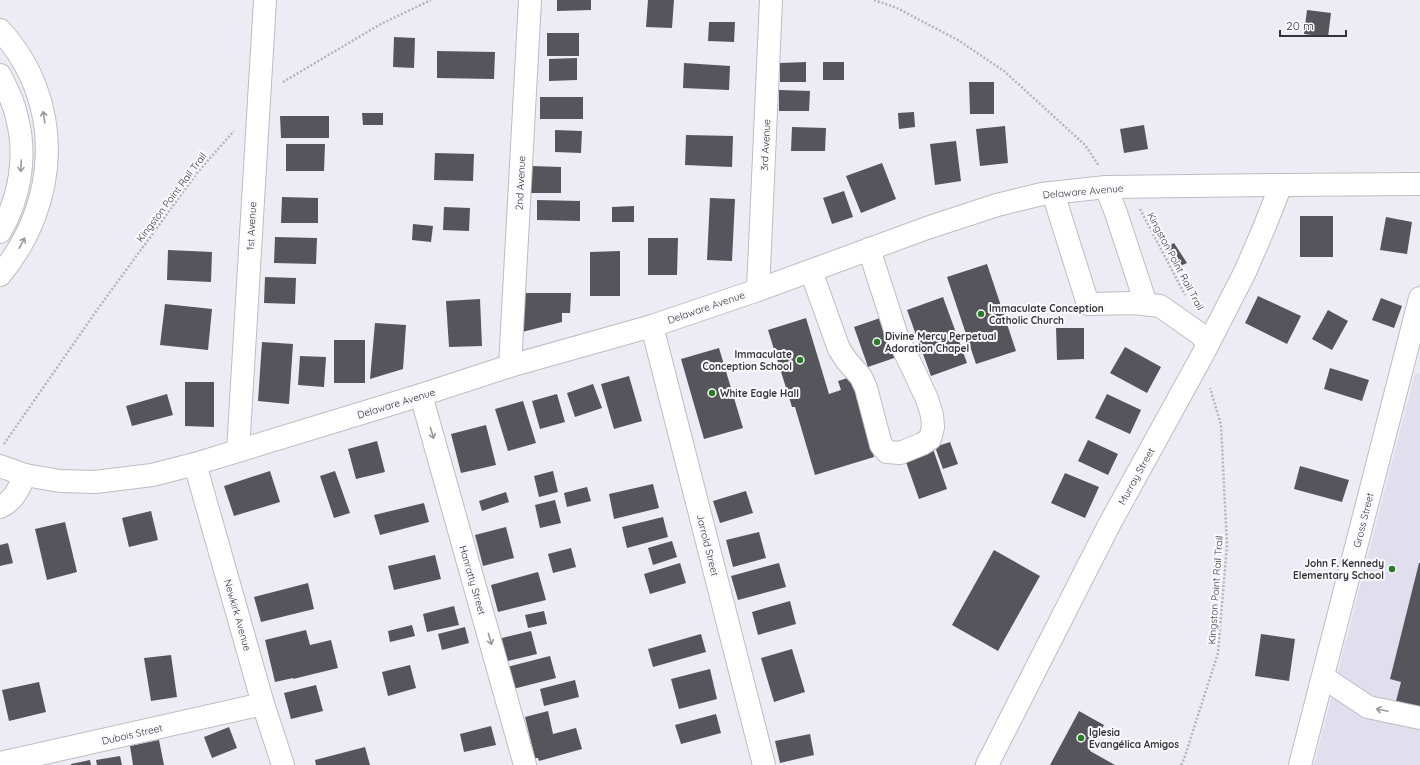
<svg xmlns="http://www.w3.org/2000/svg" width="1420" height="765" font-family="Quicksand,sans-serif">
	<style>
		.built { fill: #e1dfee }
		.building { fill: #56555c }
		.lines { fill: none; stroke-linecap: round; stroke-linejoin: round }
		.minor-casing { stroke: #bdbcc3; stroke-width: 24 }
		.major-casing { stroke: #bdbcc3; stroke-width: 24 }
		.path { stroke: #b5b4ba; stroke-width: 2.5; stroke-dasharray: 2 2; stroke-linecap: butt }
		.minor { stroke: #fff; stroke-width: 22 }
		.major { stroke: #fff; stroke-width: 22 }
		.oneway { stroke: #9a9a9c }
		.poi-dot { fill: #2b7b26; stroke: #fafafe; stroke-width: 1.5 }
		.labels { text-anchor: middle; stroke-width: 4; stroke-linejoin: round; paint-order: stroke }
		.street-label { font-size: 10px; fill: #353538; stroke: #fafafe }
		.poi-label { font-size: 10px; font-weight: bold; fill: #353538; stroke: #fafafe; text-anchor: start }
	</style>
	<rect width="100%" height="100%" fill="#edecf4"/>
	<path class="built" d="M1415,373L1420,374V765H1314Z"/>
	<g class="building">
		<path d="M557,0H591V10L557,11Z"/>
		<path d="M648,0H674L672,28L646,27Z"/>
		<path d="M1307,10L1331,13L1328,37L1304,34Z"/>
		<path d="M709,22H735L734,42L708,41Z"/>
		<rect x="547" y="33" width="32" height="23"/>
		<path d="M394,37L415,38L414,68L393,67Z"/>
		<path d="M437,51L495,52L494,79L437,78Z"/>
		<path d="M577,58V80L549,81V59Z"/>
		<path d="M806,62V82H780V63Z"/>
		<rect x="823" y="62" width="21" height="18"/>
		<path d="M684,63L730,66L729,90L683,88Z"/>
		<path d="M969,82H994V114H970Z"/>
		<path d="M779,90L810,91L809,111H779Z"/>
		<rect x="540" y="97" width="43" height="22"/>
		<path d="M914,112L915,127L899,129L898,113Z"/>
		<path d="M362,113H383V125H363Z"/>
		<path d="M280,116H329V138H281Z"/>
		<path d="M1144,125L1148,149L1124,153L1120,129Z"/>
		<path d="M1005,126L1008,163L980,166L976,129Z"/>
		<path d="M792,127L826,128L825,151H791Z"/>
		<path d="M555,130L582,131L581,153L555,152Z"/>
		<path d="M686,135L733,136L732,167L685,165Z"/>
		<path d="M956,141L961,181L935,185L930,144Z"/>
		<path d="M286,144H325L324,171H286Z"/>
		<path d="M435,153L474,154L473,181L434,180Z"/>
		<path d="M882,163L896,199L861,213L846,176Z"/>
		<path d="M531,166L561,167V193H531Z"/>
		<path d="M844,191L853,217L832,224L823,198Z"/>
		<path d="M282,197L318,198V223H281Z"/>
		<path d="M710,198L735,199L732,261L707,260Z"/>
		<path d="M537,200L580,201V221L537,220Z"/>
		<path d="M634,206V222H612V207Z"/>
		<path d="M444,207L470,208L469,231L443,230Z"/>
		<rect x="1300" y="216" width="33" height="41"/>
		<path d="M1386,217L1412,222L1407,254L1380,250Z"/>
		<path d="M413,224L433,226L431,242L412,240Z"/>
		<path d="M275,237L317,238L316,264L274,263Z"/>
		<path d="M648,238H678L677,275H648Z"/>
		<path d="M1174,243L1187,263L1178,267L1167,247Z"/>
		<path d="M168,250L212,252L211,282L167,280Z"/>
		<path d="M620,251V296H590V252Z"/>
		<path d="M987,264L1016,351L976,364L947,277Z"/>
		<path d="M265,277L296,278L295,304L264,303Z"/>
		<path d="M523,293H571L570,313H562V322L522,332Z"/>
		<path d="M1258,296L1301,316L1287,344L1245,323Z"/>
		<path d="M943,297L967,363L931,376L907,310Z"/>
		<path d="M1381,298L1402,306L1394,328L1372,320Z"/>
		<path d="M480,299L482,346L449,347L446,301Z"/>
		<path d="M165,304L212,309L208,350L160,345Z"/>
		<path d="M1328,310L1348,321L1332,350L1312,339Z"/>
		<path d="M886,316L900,356L868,367L854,327Z"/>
		<path d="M806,318L829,394L841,390L838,381L857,375L863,394L856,396L874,457L815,475L795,407H792L768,330Z"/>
		<path d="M375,323L406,325L403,369L370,379Z"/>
		<path d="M1056,328H1084V359L1057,360Z"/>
		<rect x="334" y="340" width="31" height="43"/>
		<path d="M262,342L293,344L289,404L258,401Z"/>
		<path d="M1125,347L1161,367L1147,393L1110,373Z"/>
		<path d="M719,348L743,428L704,439L681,359Z"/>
		<path d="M300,356L326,357L324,387L298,385Z"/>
		<path d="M1330,368L1369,380L1362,401L1324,389Z"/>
		<path d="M629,376L642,421L614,429L601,384Z"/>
		<path d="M185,382H214V427L185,426Z"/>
		<path d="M593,384L602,408L575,417L567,393Z"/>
		<path d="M167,394L173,415L132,426L126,406Z"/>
		<path d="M557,394L565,422L540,429L532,401Z"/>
		<path d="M1107,394L1141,410L1130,434L1095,418Z"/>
		<path d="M523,401L536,443L508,451L495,409Z"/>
		<path d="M486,425L496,465L461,473L451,434Z"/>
		<path d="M1088,440L1118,454L1108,475L1078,461Z"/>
		<path d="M377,441L385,472L356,479L348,449Z"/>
		<path d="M950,442L958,464L943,469L935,447Z"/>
		<path d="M933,449L947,489L919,499L905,459Z"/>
		<path d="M1300,466L1349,480L1342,502L1294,489Z"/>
		<path d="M270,471L280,502L234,516L224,486Z"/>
		<path d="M335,471L350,513L334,518L320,476Z"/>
		<path d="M553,471L558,492L539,497L534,476Z"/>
		<path d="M1065,473L1099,487L1085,518L1051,503Z"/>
		<path d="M653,484L659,508L614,519L609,494Z"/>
		<path d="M587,487L591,501L567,507L564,493Z"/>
		<path d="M746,491L753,513L720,523L713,501Z"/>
		<path d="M506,492L509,502L482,511L479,501Z"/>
		<path d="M555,500L561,523L540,528L535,505Z"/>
		<path d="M424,503L429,522L380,535L374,515Z"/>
		<path d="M151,511L158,540L129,547L122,518Z"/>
		<path d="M663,517L668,537L627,548L622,527Z"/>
		<path d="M65,522L77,572L47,580L35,529Z"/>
		<path d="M506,527L514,558L483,566L475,535Z"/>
		<path d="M759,532L766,558L733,567L726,540Z"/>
		<path d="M672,541L677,557L653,565L648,548Z"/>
		<path d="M8,543L13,563L0,566V545Z"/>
		<path d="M571,548L576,567L553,573L548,554Z"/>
		<path d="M994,550L1040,576L998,651L952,625Z"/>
		<path d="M435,555L441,579L394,590L388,566Z"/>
		<path d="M680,563L686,583L650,594L644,574Z"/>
		<path d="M779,563L786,587L738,600L731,576Z"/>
		<path d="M1419,563H1420V707L1396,701L1401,682L1390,679Z"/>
		<path d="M538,572L546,600L498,612L491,585Z"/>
		<path d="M308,583L314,609L261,622L254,597Z"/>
		<path d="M790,601L796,624L758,635L752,612Z"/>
		<path d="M454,606L459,625L427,632L423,614Z"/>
		<path d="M544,611L547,624L528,628L525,615Z"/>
		<path d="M412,625L415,636L390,642L388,631Z"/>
		<path d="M465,627L469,643L442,650L438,634Z"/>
		<path d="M306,630L310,645L331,640L338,668L293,679V678L275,682L265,640Z"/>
		<path d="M531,631L537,654L504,662L498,639Z"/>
		<path d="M701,634L706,652L653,667L648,649Z"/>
		<path d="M1261,634L1295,639L1289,681L1255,676Z"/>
		<path d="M792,649L805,692L774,702L761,658Z"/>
		<path d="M171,655L177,697L151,701L144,658Z"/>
		<path d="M550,656L556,678L513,689L507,667Z"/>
		<path d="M410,665L416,688L388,696L382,672Z"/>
		<path d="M710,669L717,699L679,709L671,679Z"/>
		<path d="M575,680L579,697L544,706L540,689Z"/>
		<path d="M39,682L46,712L9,721L2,690Z"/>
		<path d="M316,685L323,711L291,719L284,693Z"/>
		<path d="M548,711L553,734L576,728L582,749L539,761L538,758H535L525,717Z"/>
		<path d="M1079,711L1104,725L1090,751L1115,765H1050Z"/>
		<path d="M716,714L721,733L681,744L675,725Z"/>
		<path d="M491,726L496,745L464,752L460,734Z"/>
		<path d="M229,727L237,748L212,758L204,737Z"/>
		<path d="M810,734L814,755L780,763L775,741Z"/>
		<path d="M159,740L164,765H133L130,746Z"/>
		<path d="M365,747L370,765H316L315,760Z"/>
		<path d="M120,756L122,765H97L96,760Z"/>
		<path d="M90,760L91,765H71V764Z"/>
	</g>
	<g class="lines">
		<defs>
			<g id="minor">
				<path d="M1106,187L1116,213L1146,304"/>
				<path d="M1053,193L1088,304L1134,303L1160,306L1200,334L1208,344"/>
				<path d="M811,271L839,349L847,361L861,377L866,388L881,445L887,452L900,453L922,444L930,439L933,427L932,415L927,399L914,371L897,336L869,249"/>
				<path d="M758,290L771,0"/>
				<path d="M652,326L764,765"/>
				<path d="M510,366L530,0"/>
				<path d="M421,395L525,765"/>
				<path d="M238,451L265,0"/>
				<path d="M195,464L263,704L283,765"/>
				<path d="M0,466L25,475L60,481L95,482L152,475L195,464L421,395L510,366L652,326L758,290L927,228L997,205L1042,194L1106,187L1281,185L1420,184"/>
				<path d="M0,507C14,501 19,488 25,475"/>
				<path d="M1323,677L1368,707L1420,718"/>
				<path d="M0,763L263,704"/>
				<path d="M987,765L1109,525L1203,354L1245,272L1264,228L1281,185"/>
				<path d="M1300,765L1420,298"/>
			</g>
			<g id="major">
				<path d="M0,30C65,101 60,203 0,275"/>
				<path d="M0,75C7,89 14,103 17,118C27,156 20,198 0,232"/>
			</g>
		</defs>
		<use href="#minor" class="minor-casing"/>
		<use href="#major" class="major-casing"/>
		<g class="path">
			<path d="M874,0L897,8L958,40L1004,71L1085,145L1099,166"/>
			<path d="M283,82L379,25L431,0"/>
			<path d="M1140,209L1185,295"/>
			<path d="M4,444L97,310L197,173L234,131"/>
			<path d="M1181,765L1184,759L1218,653L1227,545L1221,425L1210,388"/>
		</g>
		<use href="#minor" class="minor"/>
		<use href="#major" class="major"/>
	</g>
	<defs><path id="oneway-shaft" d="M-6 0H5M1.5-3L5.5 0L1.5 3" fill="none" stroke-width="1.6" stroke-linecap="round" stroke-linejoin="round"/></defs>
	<g class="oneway">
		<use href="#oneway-shaft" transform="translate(44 117) rotate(-99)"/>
		<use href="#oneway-shaft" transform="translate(21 166) rotate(93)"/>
		<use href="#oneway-shaft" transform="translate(22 243) rotate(-61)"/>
		<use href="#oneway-shaft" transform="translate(432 433) rotate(74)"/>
		<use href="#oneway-shaft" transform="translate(490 639) rotate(74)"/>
		<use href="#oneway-shaft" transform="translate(1382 710) rotate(-168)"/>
	</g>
	<g class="poi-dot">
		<circle cx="981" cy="314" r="4"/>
		<circle cx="877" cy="342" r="4"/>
		<circle cx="800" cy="360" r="4"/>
		<circle cx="712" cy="393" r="4"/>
		<circle cx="1392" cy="569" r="4"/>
		<circle cx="1081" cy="738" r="4"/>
	</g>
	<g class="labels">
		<g class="street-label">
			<text transform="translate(765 145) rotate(-87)" y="4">3rd Avenue</text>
			<text transform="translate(520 183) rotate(-87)" y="4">2nd Avenue</text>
			<text transform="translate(1083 191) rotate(-5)" y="4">Delaware Avenue</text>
			<text transform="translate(171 197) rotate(-53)" y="4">Kingston Point Rail Trail</text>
			<text transform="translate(251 226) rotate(-87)" y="4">1st Avenue</text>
			<text transform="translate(1176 261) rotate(62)" y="4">Kingston Point Rail Trail</text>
			<text transform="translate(706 307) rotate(-19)" y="4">Delaware Avenue</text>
			<text transform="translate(396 403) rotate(-17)" y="4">Delaware Avenue</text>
			<text transform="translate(1136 476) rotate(-61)" y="4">Murray Street</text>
			<text transform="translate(1363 520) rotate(-76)" y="4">Gross Street</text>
			<text transform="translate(708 545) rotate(76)" y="4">Jarrold Street</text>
			<text transform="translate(473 580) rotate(74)" y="4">Hanratty Street</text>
			<text transform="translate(1215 590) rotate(-86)" y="4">Kingston Point Rail Trail</text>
			<text transform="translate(238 615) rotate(74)" y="4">Newkirk Avenue</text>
			<text transform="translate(132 734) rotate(-13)" y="4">Dubois Street</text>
		</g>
		<g class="poi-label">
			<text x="989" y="312">Immaculate Conception<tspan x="989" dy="12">Catholic Church</tspan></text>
			<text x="885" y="340">Divine Mercy Perpetual<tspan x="885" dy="12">Adoration Chapel</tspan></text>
			<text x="792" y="358" text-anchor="end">Immaculate<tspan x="792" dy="12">Conception School</tspan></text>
			<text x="720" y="397">White Eagle Hall</text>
			<text x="1384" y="567" text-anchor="end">John F. Kennedy<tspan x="1384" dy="12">Elementary School</tspan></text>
			<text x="1089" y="736">Iglesia<tspan x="1089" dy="12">Evangélica Amigos</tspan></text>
		</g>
	</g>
	<path d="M1280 30v6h66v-6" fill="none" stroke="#353538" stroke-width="2"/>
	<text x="1286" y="30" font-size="12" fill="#353538" stroke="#fafafe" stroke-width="3" paint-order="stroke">20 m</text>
</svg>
